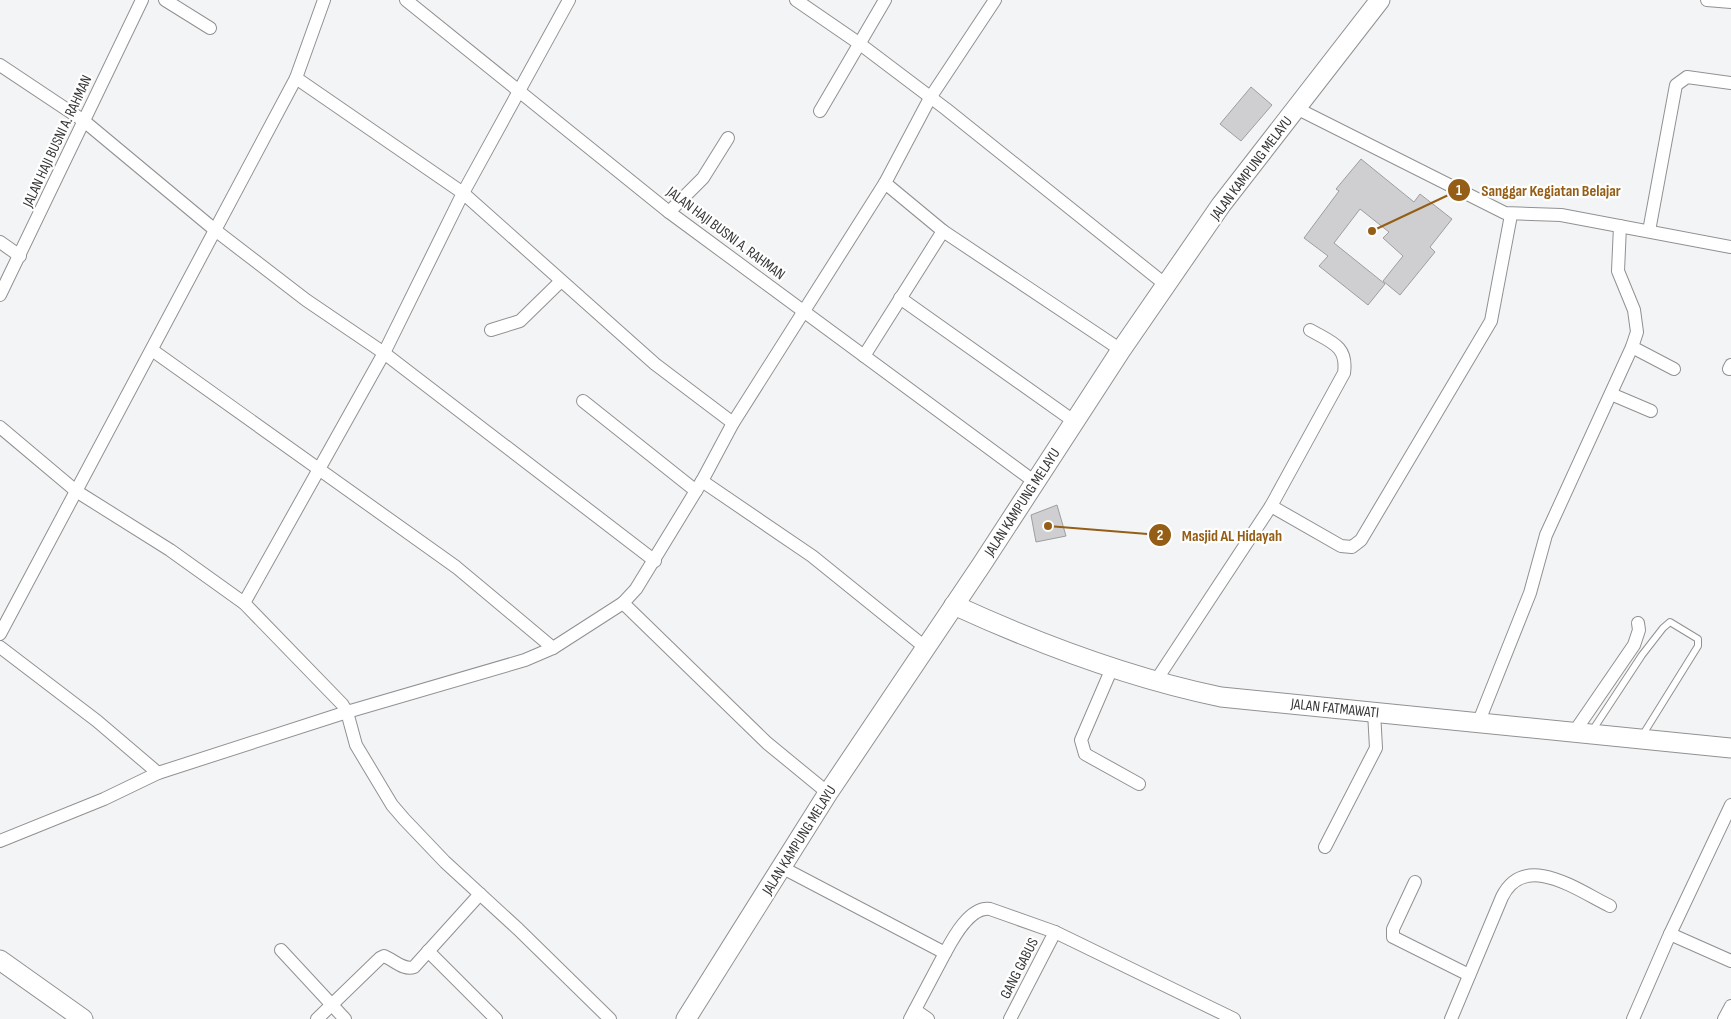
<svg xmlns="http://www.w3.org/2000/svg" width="1731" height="1019" font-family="'Sofia Sans Condensed',sans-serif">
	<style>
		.building { fill: #cfcfd1; stroke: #9e9ea0 }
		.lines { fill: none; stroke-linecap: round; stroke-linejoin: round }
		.lane-casing { stroke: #919193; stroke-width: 8 }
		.street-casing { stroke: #919193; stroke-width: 14 }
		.secondary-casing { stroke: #919193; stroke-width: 21 }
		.lane { stroke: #fff; stroke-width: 6 }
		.street { stroke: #fff; stroke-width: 12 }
		.secondary { stroke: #fff; stroke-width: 19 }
		.labels { text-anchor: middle; stroke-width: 4.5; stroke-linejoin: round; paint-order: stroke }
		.street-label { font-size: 15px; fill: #363637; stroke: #fff }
		.leader { fill: none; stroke: #955e16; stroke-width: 2 }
		.callout-dot { fill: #955e16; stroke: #fff; stroke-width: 2 }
		.mark-label { font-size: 15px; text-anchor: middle; font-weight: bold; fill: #fff }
		.callout-label { font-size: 16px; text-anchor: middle; font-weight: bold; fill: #955e16; stroke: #fff; stroke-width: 4.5; stroke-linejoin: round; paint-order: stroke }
	</style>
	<rect width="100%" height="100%" fill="#f3f4f5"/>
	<g class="building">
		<path d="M1251,87L1272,105L1241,141L1220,124Z"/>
		<path d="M1361,159L1414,202L1420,194L1452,219L1430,247L1435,252L1400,295L1383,281L1403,256L1383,238L1389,232L1360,209L1334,243L1385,284L1368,305L1319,266L1328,256L1304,238L1339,191L1336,189Z"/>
		<path d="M1057,505L1066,536L1036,542L1031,515Z"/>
	</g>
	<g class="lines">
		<defs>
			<path id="lane" d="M1592,731L1642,655L1663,628L1670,622L1698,639V646L1642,736"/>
			<g id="street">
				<path d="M165,0L210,28"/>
				<path d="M406,0L669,212L1035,482"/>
				<path d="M796,0L860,44L946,109L1166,285"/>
				<path d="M1707,0L1731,2"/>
				<path d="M0,65L84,121L215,230L306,300L384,353L655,561"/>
				<path d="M296,78L463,193L655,364L733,423"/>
				<path d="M1296,108L1505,213L1561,215L1731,247"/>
				<path d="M820,111L885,0"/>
				<path d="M669,212L703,178L728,138"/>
				<path d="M943,231L885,183L930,98L995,0"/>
				<path d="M1649,231L1676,85L1687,77L1731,83"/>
				<path d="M0,242L20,256"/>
				<path d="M0,295L142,0"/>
				<path d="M900,298L1075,422"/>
				<path d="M491,330L520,321L561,281"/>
				<path d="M1632,347L1674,369"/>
				<path d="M152,350L456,567L553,648"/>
				<path d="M864,356L943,231L1121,350"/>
				<path d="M1729,369L1731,365"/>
				<path d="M1611,394L1651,411"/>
				<path d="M583,401L696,491"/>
				<path d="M0,427L76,491L170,550L244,603L342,704L347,712L356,745L392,805L404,819L445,862L518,929L610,1019"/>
				<path d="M702,481L812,556L926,648"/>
				<path d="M1271,506L1341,546L1352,547L1361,540L1491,321L1511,215"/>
				<path d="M244,603L384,353L463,193L569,0"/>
				<path d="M623,603L767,743L828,793"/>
				<path d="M0,634L296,78L324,0"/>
				<path d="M0,647L97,721L158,773"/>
				<path d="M1112,668L1081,740L1085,754L1139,784"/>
				<path d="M1155,682L1271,506L1344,373C1348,346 1331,342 1310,330"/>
				<path d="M1479,721L1530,593L1546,535L1632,347L1637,332L1634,310L1618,271L1620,226"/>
				<path d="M1575,731L1634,645L1639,630L1638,623"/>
				<path d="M1731,805L1670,934L1731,961"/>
				<path d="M0,841L104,799L158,773L347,712L525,660L553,648L623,603L636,589L702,481L733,423L885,183"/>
				<path d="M1325,847L1376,748L1374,712"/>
				<path d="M783,868L945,953C953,938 970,906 990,909L1055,932L1234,1019"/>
				<path d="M1415,882L1393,929V937L1469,975"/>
				<path d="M281,950L345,1019"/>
				<path d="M428,951L496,1019"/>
				<path d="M915,1010L928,1019"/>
				<path d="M317,1019L380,958L384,956C394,960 404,971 414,967L480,894"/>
				<path d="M910,1019L945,953"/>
				<path d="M1010,1019L1055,932"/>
				<path d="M1451,1019L1502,897C1525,851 1577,890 1610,906"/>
				<path d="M1633,1019L1670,934"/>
				<path d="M1724,1019L1731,1006"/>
			</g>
			<g id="secondary">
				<path d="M954,605C1039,644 1129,678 1221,697L1731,748"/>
				<path d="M0,960L83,1019"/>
				<path d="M686,1019L828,793L982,564L1121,350L1221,205L1380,0"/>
			</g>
		</defs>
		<use href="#lane" class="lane-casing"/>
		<use href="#street" class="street-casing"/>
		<use href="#secondary" class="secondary-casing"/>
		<use href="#lane" class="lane"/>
		<use href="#street" class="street"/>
		<use href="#secondary" class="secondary"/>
	</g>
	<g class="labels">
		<g class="street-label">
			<text transform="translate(57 141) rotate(-65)" y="5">JALAN HAJI BUSNI A. RAHMAN</text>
			<text transform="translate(1251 168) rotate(-53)" y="5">JALAN KAMPUNG MELAYU</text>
			<text transform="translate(726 233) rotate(37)" y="5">JALAN HAJI BUSNI A. RAHMAN</text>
			<text transform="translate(1022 502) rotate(-57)" y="5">JALAN KAMPUNG MELAYU</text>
			<text transform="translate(1335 708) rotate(6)" y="5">JALAN FATMAWATI</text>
			<text transform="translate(799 840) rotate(-58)" y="5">JALAN KAMPUNG MELAYU</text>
			<text transform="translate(1019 968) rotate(-63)" y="5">GANG GABUS</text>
		</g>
	</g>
	<path class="leader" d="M1372 231L1459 190M1048 526L1160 535"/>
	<g class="callout-dot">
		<circle cx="1372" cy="231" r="5"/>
		<circle cx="1048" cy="526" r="5"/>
		<circle cx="1459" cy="190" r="12"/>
		<circle cx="1160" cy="535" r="12"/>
	</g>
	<g class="mark-label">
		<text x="1459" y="195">1</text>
		<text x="1160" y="540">2</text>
	</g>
	<g class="callout-label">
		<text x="1551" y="196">Sanggar Kegiatan Belajar</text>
		<text x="1232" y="541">Masjid AL Hidayah</text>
	</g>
</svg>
